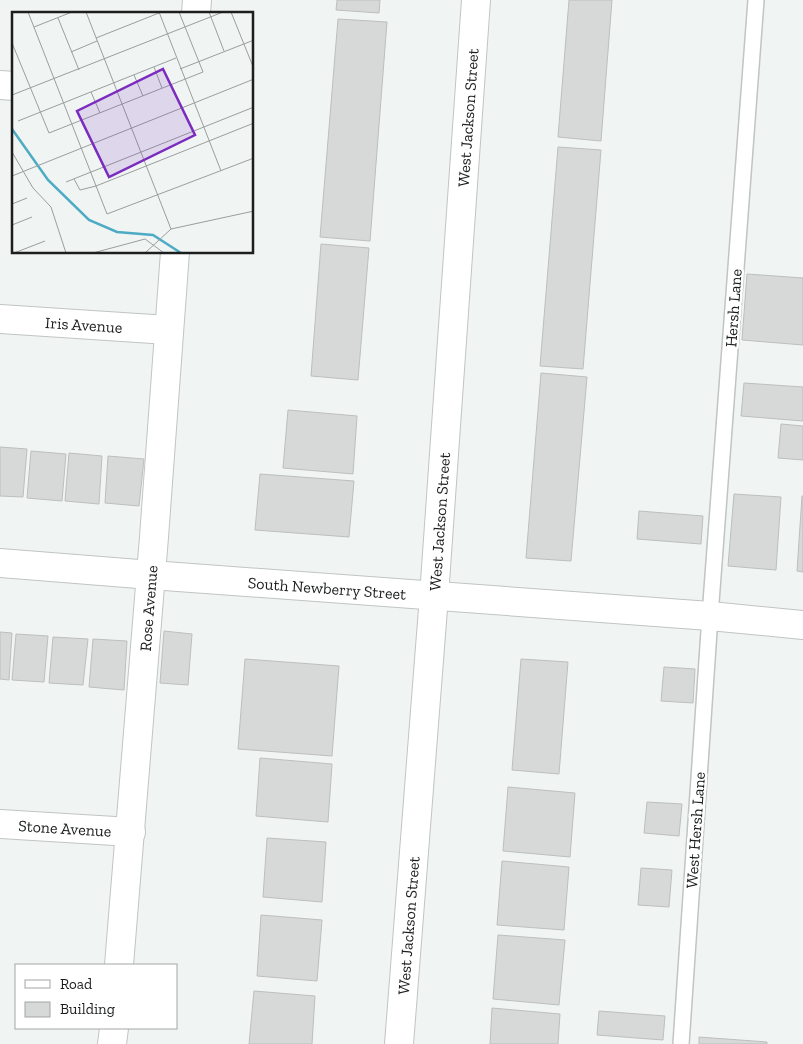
<svg xmlns="http://www.w3.org/2000/svg" width="803" height="1044" font-family="'Zilla Slab',serif">
	<style>
		.building { fill: #d6d9d7; stroke: #bcbfbd }
		.lines { fill: none; stroke-linecap: round; stroke-linejoin: round }
		.service-casing { stroke: #c0c4c3; stroke-width: 18 }
		.minor-casing { stroke: #c0c4c3; stroke-width: 30 }
		.tertiary-casing { stroke: #c0c4c3; stroke-width: 30 }
		.service { stroke: #fff; stroke-width: 15 }
		.minor { stroke: #fff; stroke-width: 28 }
		.tertiary { stroke: #fff; stroke-width: 28 }
		.labels { text-anchor: middle; stroke-width: 5; stroke-linejoin: round; paint-order: stroke }
		.street-label { font-size: 16px; fill: #1c1e1e; stroke: #fff }
		.inset-river { fill: none; stroke: #4eabc5; stroke-width: 2.5 }
		.inset-road { fill: none; stroke: #9b9e9e; stroke-width: 1 }
		.view { fill: #7b2cbf; fill-opacity: 0.15; stroke: #7b2cbf; stroke-width: 2.5 }
		.inset-edge { fill: none; stroke: #1c1e1e; stroke-width: 2.5 }
	</style>
	<rect width="100%" height="100%" fill="#f0f4f3"/>
	<g class="building">
		<path d="M337,0H380L379,13L336,10Z"/>
		<path d="M569,0H612L601,141L558,137Z"/>
		<path d="M338,19L387,22L370,241L320,237Z"/>
		<path d="M558,147L601,150L583,369L540,366Z"/>
		<path d="M321,244L369,248L358,380L311,376Z"/>
		<path d="M747,274L803,278V345L742,340Z"/>
		<path d="M541,373L587,377L571,561L526,558Z"/>
		<path d="M744,383L803,387V421L741,416Z"/>
		<path d="M288,410L357,416L353,474L283,468Z"/>
		<path d="M781,424L803,426V460L778,458Z"/>
		<path d="M0,447L27,449L23,497L0,496Z"/>
		<path d="M31,451L66,454L62,501L27,498Z"/>
		<path d="M69,453L102,456L99,504L65,501Z"/>
		<path d="M108,456L144,459L139,506L105,503Z"/>
		<path d="M260,474L354,481L349,537L255,530Z"/>
		<path d="M734,494L781,497L776,570L728,566Z"/>
		<path d="M802,496H803V572L797,571Z"/>
		<path d="M639,511L703,516L701,544L637,539Z"/>
		<path d="M164,631L192,634L188,685L160,683Z"/>
		<path d="M0,632L12,633L9,680L0,679Z"/>
		<path d="M16,634L48,636L44,682L12,680Z"/>
		<path d="M53,637L88,639L83,685L49,683Z"/>
		<path d="M93,639L127,641L124,690L89,687Z"/>
		<path d="M245,659L339,666L332,756L238,749Z"/>
		<path d="M521,659L568,662L559,774L512,770Z"/>
		<path d="M664,667L695,669L693,703L661,701Z"/>
		<path d="M260,758L332,764L328,822L256,816Z"/>
		<path d="M508,787L575,793L570,857L503,851Z"/>
		<path d="M647,802L682,804L679,836L644,833Z"/>
		<path d="M267,838L326,842L322,902L263,897Z"/>
		<path d="M502,861L569,867L564,930L497,925Z"/>
		<path d="M641,868L672,870L669,907L638,905Z"/>
		<path d="M261,915L322,920L317,981L257,976Z"/>
		<path d="M498,935L565,940L559,1005L493,999Z"/>
		<path d="M254,991L315,996L312,1044H249Z"/>
		<path d="M492,1008L560,1014L558,1044H490Z"/>
		<path d="M599,1011L665,1016L663,1040L597,1035Z"/>
		<path d="M699,1037L767,1042V1044H699Z"/>
	</g>
	<g class="lines">
		<defs>
			<path id="service" d="M681,1044L710,616L756,0"/>
			<g id="minor">
				<path d="M196,14L197,0"/>
				<path d="M0,85L14,86"/>
				<path id="s1" d="M0,319L168,330"/>
				<path id="s2" d="M0,563L151,575L710,616L803,625"/>
				<path id="s3" d="M0,824L131,832"/>
				<path id="s4" d="M119,965L154,537L175,252"/>
				<path d="M112,1044L114,1028"/>
			</g>
			<g id="tertiary">
				<path id="s5" d="M399,1044L434,596L476,0"/>
			</g>
		</defs>
		<use href="#service" class="service-casing"/>
		<use href="#minor" class="minor-casing"/>
		<use href="#tertiary" class="tertiary-casing"/>
		<use href="#service" class="service"/>
		<use href="#minor" class="minor"/>
		<use href="#tertiary" class="tertiary"/>
	</g>
	<g class="labels">
		<g class="street-label">
			<text dy="6" stroke="none"><textPath href="#s5" startOffset="929">West Jackson Street</textPath></text>
			<text transform="translate(733 308) rotate(-86)" y="6">Hersh Lane</text>
			<text dy="6" stroke="none"><textPath href="#s1" startOffset="84">Iris Avenue</textPath></text>
			<text dy="6" stroke="none"><textPath href="#s5" startOffset="524">West Jackson Street</textPath></text>
			<text dy="6" stroke="none"><textPath href="#s2" startOffset="328">South Newberry Street</textPath></text>
			<text dy="6" stroke="none"><textPath href="#s4" startOffset="358">Rose Avenue</textPath></text>
			<text dy="6" stroke="none"><textPath href="#s3" startOffset="65">Stone Avenue</textPath></text>
			<text transform="translate(695 830) rotate(-86)" y="6">West Hersh Lane</text>
			<text dy="6" stroke="none"><textPath href="#s5" startOffset="119">West Jackson Street</textPath></text>
		</g>
	</g>
	<g transform="translate(12 12)">
		<rect width="241" height="241" fill="#f0f4f3"/>
		<path class="inset-river" d="M0,117L36,168L77,208L105,220L141,223L169,241"/>
		<path class="inset-road" d="M16,0L95,202L242,146M74,0L159,217L242,199M147,0L209,159M197,0L212,39M219,0L242,57M46,6L67,58M22,15L60,0M84,26L147,1M0,31L37,121L191,60L167,0M59,40L85,29M142,55L150,76M168,57L242,28M122,63L131,84M79,80L88,101M0,83L211,0M6,109L164,46M0,140L21,176L39,195L54,241M0,164L242,67M62,167L68,178L84,174L242,111M54,170L242,95M0,192L15,186M0,213L20,205M2,241L33,229M81,241L133,227L152,241M133,241L159,217"/>
		<path class="view" d="M151,57L183,123L97,165L65,99Z"/>
		<rect width="241" height="241" class="inset-edge"/>
	</g>
	<rect x="15" y="964" width="162" height="65" fill="#ffffff" stroke="#a4a5a5"/>
	<rect x="25" y="980" width="25" height="8" fill="#ffffff" stroke="#a4a5a5"/>
	<text x="60" y="989" font-size="15" fill="#1c1e1e">Road</text>
	<rect x="25" y="1002" width="25" height="15" fill="#d6d9d7" stroke="#a4a5a5"/>
	<text x="60" y="1014" font-size="15" fill="#1c1e1e">Building</text>
</svg>
